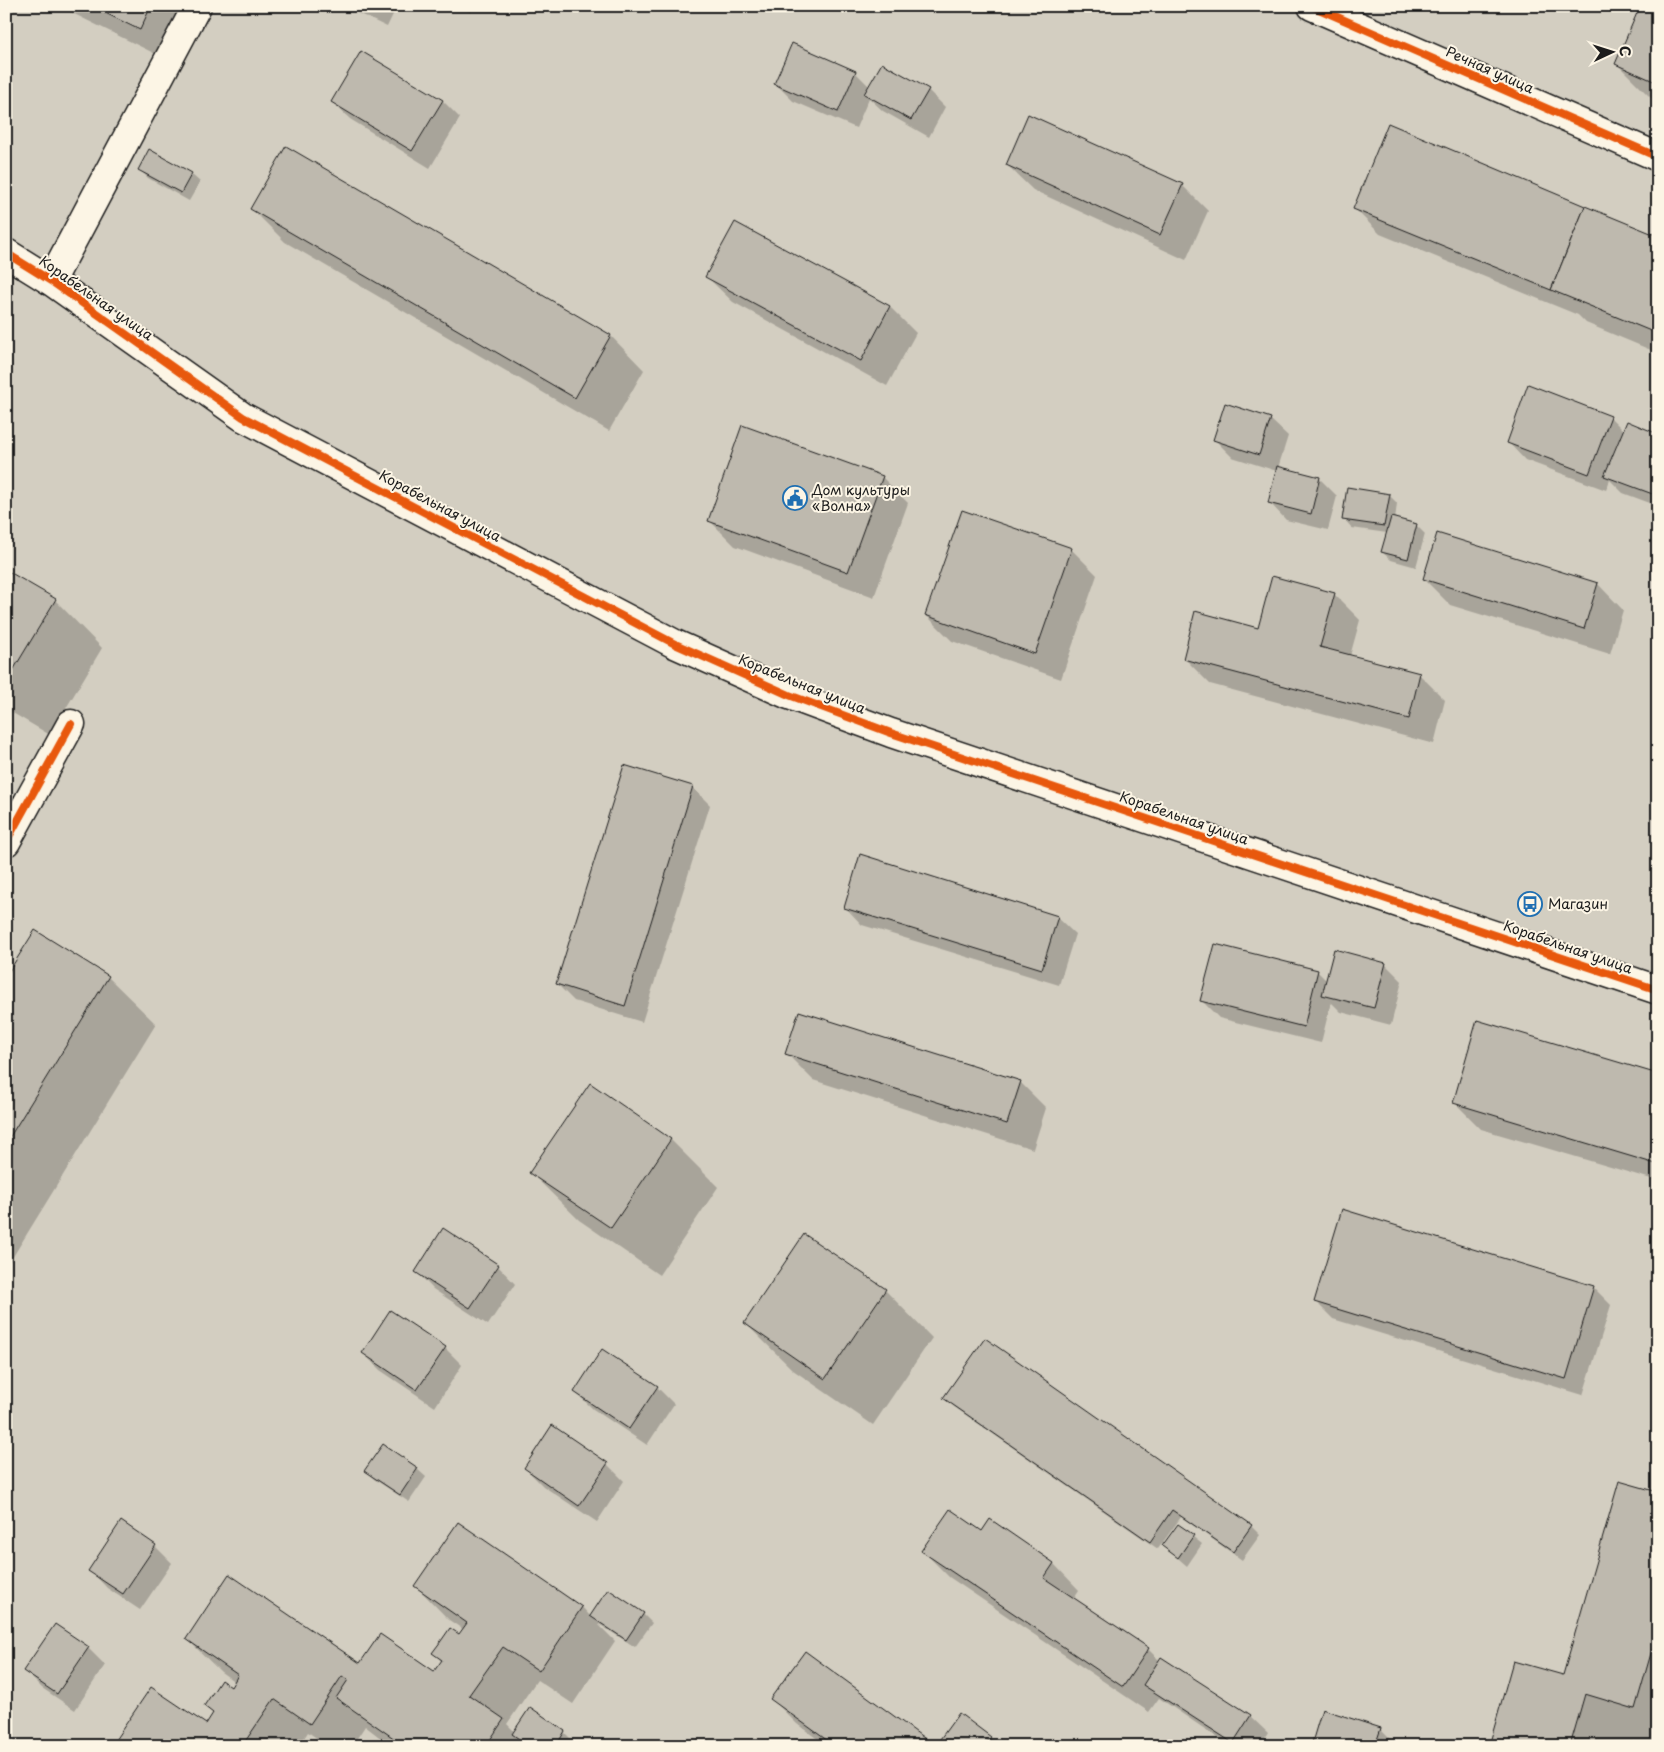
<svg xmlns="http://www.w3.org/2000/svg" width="1664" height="1752" font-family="'Playpen Sans',sans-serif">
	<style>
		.green { fill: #d3cec1; stroke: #78756e }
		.shadow { fill: #0003 }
		.building { fill: #beb9ae; stroke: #1c1c1c }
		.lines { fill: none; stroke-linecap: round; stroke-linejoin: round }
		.minor-casing { stroke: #1c1c1c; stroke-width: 31 }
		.minor { stroke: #fcf5e5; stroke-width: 28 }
		.cycleway-casing { stroke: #fcf5e5; stroke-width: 11 }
		.cycleway { stroke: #e8590c; stroke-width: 8 }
		.labels { text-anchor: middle; stroke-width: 4; stroke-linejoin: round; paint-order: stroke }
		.street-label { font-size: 14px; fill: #1c1c1c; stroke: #fcf5e5 }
		.poi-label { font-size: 14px; fill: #1c1c1c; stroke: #fcf5e5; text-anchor: start }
	</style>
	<rect width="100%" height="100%" fill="#f3ecdd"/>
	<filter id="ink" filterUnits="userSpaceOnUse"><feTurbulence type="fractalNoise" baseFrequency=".02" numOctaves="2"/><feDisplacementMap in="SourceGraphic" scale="10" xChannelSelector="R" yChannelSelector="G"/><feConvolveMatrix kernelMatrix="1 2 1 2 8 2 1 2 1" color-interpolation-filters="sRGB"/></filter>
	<g filter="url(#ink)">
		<rect class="green" x="6" y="6" width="1652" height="1740"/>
		<g class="shadow">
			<path d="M58,6H202L174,63Z"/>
			<path d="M343,6H397L387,27Z"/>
			<path d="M457,6H474L471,13Z"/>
			<path d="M1658,6V101L1651,98L1617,64Z"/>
			<path d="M362,52L443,101L460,118L430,168L350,119L332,102Z"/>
			<path d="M855,72L870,87L928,90L945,107L929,137L883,111L869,98L856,128L793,101L776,84Z"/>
			<path d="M287,147L611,336L644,370L609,431L285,242L252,209Z"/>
			<path d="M1007,165L1182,185L1208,211L1186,260L1033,190Z"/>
			<path d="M139,169L191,174L200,182L189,201L148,178Z"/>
			<path d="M1354,208L1658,237V353L1586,323L1578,315L1380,234Z"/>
			<path d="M735,223L890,307L916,333L887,386L733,302L707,277Z"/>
			<path d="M1610,417L1624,431L1658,435V506L1623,493L1610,480L1606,490L1525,460L1508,442Z"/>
			<path d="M1270,419L1288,436L1278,468L1319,478L1337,496L1328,530L1286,520L1269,502L1277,471L1232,457L1214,439Z"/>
			<path d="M882,477L908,503L874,597L735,546L709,520Z"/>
			<path d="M1389,495L1397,503L1395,520L1417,526L1425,534L1416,567L1391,560L1382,552L1387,533L1352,528L1344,519Z"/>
			<path d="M1071,549L1097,575L1061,679L952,641L926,615Z"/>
			<path d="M6,571L55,600L102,648L50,735L6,709Z"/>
			<path d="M1424,579L1598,584L1623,610L1610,654L1450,605Z"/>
			<path d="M1334,594L1360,620L1350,656L1420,675L1445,700L1434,744L1210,684L1184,658L1259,630Z"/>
			<path d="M625,766L693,788L710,805L642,1022L574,1001L557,984Z"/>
			<path d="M845,907L1057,917L1075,934L1059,985L862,925Z"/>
			<path d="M1385,964L1402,981L1391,1025L1341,1012L1331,1002L1321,1043L1219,1018L1201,1000L1317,971L1327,981Z"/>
			<path d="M108,977L156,1024L6,1268V979Z"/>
			<path d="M787,1054L1020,1082L1046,1108L1033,1149L813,1080Z"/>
			<path d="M1658,1075V1181L1481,1129L1455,1103Z"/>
			<path d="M591,1085L671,1140L718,1187L659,1275L579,1220L531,1173Z"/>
			<path d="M498,1266L515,1284L488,1325L433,1289L416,1271Z"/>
			<path d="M1593,1287L1611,1305L1583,1395L1333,1319L1315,1301Z"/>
			<path d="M885,1290L932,1338L873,1425L793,1370L745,1323Z"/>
			<path d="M985,1340L1251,1526L1260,1535L1242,1560L1181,1517L1158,1549L953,1406L945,1398Z"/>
			<path d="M445,1348L462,1365L435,1407L380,1370L363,1353Z"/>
			<path d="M657,1387L674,1404L647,1445L593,1409L575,1392Z"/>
			<path d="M607,1464L624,1481L597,1522L543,1486L525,1468Z"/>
			<path d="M417,1469L426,1477L409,1502L374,1479L366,1471Z"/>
			<path d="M1658,1493V1746H1648L1633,1741L1631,1746H1490L1564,1677Z"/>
			<path d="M990,1521L1054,1564L1079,1590L1073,1599L1148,1649L1160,1661L1162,1658L1250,1716L1268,1733L1260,1746H1230L1159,1698L1149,1712L949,1577L923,1551L983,1532Z"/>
			<path d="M1178,1525L1202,1544L1187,1566L1164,1546Z"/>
			<path d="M155,1546L172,1563L140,1610L107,1588L90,1570Z"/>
			<path d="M416,1586L582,1607L591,1617L609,1591L643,1614L652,1623L635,1647L599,1624V1625L615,1641L573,1704L537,1680L507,1724L515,1732L530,1709L564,1732L573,1741L569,1746H391L365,1726L352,1746H328L308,1732L299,1746H112L206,1726L214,1714L205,1706L231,1689L235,1682L221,1672L187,1639L360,1665L434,1673L442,1662L434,1653L460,1636L464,1630L449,1620Z"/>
			<path d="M88,1648L105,1665L75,1710L42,1688L25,1671Z"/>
			<path d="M772,1699L933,1746H827L797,1724Z"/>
			<path d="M1380,1729L1397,1746H1313Z"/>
			<path d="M990,1738L998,1746H937Z"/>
		</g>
		<g class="building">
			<path d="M91,6H151L140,30Z"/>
			<path d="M1640,6H1658V83L1615,64Z"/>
			<path d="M792,43L856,71L838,112L774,84Z"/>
			<path d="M361,51L443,100L412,151L331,102Z"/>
			<path d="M882,63L929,89L911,120L864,94Z"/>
			<path d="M1028,114L1183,184L1160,235L1006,165Z"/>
			<path d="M1388,123L1585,206L1551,290L1353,209Z"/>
			<path d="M286,146L611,335L575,398L250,209Z"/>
			<path d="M149,149L192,173L181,193L138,170Z"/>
			<path d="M1585,206L1658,236V334L1551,290Z"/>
			<path d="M735,222L890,306L861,361L705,277Z"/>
			<path d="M1528,384L1611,416L1589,474L1507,443Z"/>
			<path d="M1225,403L1271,418L1259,455L1213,440Z"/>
			<path d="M1627,421L1658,434V496L1604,476Z"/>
			<path d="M742,425L883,476L848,572L708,521Z"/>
			<path d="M1277,466L1320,477L1311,514L1268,503Z"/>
			<path d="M1347,487L1390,494L1384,526L1342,520Z"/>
			<path d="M962,510L1072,548L1035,654L925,615Z"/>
			<path d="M1391,517L1417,524L1408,559L1381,552Z"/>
			<path d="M1437,533L1598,583L1584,629L1423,579Z"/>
			<path d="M6,570L56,599L6,682Z"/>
			<path d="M1272,576L1335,593L1320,647L1420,673L1409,719L1183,659L1195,611L1258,628Z"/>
			<path d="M624,765L693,786L625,1006L556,984Z"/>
			<path d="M860,854L1058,916L1042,969L844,908Z"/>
			<path d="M35,930L109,976L6,1143V976Z"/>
			<path d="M1215,944L1318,970L1304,1027L1200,1001Z"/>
			<path d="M1334,949L1386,963L1374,1008L1322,995Z"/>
			<path d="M799,1011L1021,1081L1007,1124L785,1054Z"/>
			<path d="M1477,1020L1658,1074V1158L1656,1164L1453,1103Z"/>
			<path d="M590,1083L671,1139L611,1228L529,1173Z"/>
			<path d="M1342,1209L1594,1286L1566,1379L1314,1302Z"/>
			<path d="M443,1228L499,1265L470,1308L415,1272Z"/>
			<path d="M804,1234L886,1289L825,1379L744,1323Z"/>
			<path d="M390,1310L446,1347L417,1390L362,1353Z"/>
			<path d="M985,1338L1252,1525L1233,1552L1172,1510L1150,1542L943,1398Z"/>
			<path d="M602,1349L658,1386L629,1429L574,1392Z"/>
			<path d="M552,1425L608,1463L579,1506L524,1468Z"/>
			<path d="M383,1444L418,1468L400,1495L364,1471Z"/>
			<path d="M1619,1481L1658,1492V1629L1635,1709L1585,1694L1570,1746H1489L1513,1661L1563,1675Z"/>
			<path d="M950,1509L982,1531L990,1519L1054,1563L1044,1578L1149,1648L1123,1687L921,1551Z"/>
			<path d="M121,1521L156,1545L123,1594L88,1571Z"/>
			<path d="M458,1522L582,1607L539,1671L503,1647L469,1695L504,1719L486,1746H405L336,1698L348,1680L342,1676L310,1724L274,1699L242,1746H111L151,1687L206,1724L213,1713L204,1706L221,1680L231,1687L238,1675L186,1639L229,1574L360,1663L380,1634L434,1671L442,1660L432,1653L441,1641L450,1628L459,1634L467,1623L414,1586Z"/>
			<path d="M1178,1524L1194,1535L1178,1558L1162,1546Z"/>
			<path d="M608,1589L644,1613L626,1640L590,1616Z"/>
			<path d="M55,1624L89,1647L57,1694L23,1671Z"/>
			<path d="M805,1651L935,1746L959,1713L991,1737L984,1746H835L770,1699Z"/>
			<path d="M1161,1657L1251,1715L1233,1743L1143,1685Z"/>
			<path d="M530,1707L565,1731L556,1746H529L512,1734Z"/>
			<path d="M1322,1709L1381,1728L1375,1746H1311Z"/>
		</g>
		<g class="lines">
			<defs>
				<g id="minor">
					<path d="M1312,6L1658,157"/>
					<path d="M6,253L51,281L243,417L675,644L789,695L891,733L1658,990"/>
					<path d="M51,281L197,6"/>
					<path d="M6,842L71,724"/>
				</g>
			</defs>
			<use href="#minor" class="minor-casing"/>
			<use href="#minor" class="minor"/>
			<defs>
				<g id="cycleway">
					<path d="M1312,6L1658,157"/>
					<path d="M6,253L51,281L243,417L675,644L789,695L891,733L1658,990"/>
					<path d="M6,842L71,724"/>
				</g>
			</defs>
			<use href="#cycleway" class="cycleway-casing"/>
			<use href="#cycleway" class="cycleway"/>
		</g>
	</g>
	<defs>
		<symbol id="civic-ring" viewBox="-11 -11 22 22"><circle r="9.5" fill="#fcf5e5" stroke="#1f6fb2" stroke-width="1.5"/><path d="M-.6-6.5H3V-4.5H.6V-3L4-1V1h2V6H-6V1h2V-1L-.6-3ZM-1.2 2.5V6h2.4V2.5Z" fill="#1f6fb2"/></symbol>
		<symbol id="bus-ring" viewBox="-11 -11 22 22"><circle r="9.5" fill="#fcf5e5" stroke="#1f6fb2" stroke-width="1.5"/><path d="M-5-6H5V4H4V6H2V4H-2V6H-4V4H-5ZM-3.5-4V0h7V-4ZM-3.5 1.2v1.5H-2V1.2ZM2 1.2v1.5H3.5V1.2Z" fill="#1f6fb2"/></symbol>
	</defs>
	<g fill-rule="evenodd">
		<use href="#civic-ring" x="781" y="484" width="28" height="28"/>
		<use href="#bus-ring" x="1516" y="890" width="28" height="28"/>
	</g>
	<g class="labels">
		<g class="street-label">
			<text transform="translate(1490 70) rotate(24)" y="5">Речная улица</text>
			<text transform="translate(96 298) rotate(35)" y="5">Корабельная улица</text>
			<text transform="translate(440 506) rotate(28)" y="5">Корабельная улица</text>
			<text transform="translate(802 684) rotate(22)" y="5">Корабельная улица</text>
			<text transform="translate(1184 818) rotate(19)" y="5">Корабельная улица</text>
			<text transform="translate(1568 947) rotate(19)" y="5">Корабельная улица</text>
		</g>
		<g class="poi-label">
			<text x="812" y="495">Дом культуры<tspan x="812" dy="16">«Волна»</tspan></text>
			<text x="1548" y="909">Магазин</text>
		</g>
	</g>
	<rect width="1664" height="1752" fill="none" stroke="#fcf5e5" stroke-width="25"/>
	<rect x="12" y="12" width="1639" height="1727" fill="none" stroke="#1c1c1c" stroke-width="2" filter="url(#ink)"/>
	<g transform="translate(1612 52) rotate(86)" stroke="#fcf5e5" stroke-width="4" paint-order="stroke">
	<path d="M0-4L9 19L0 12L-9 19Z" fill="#1c1c1c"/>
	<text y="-8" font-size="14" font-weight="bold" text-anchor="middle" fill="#1c1c1c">С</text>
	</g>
</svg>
